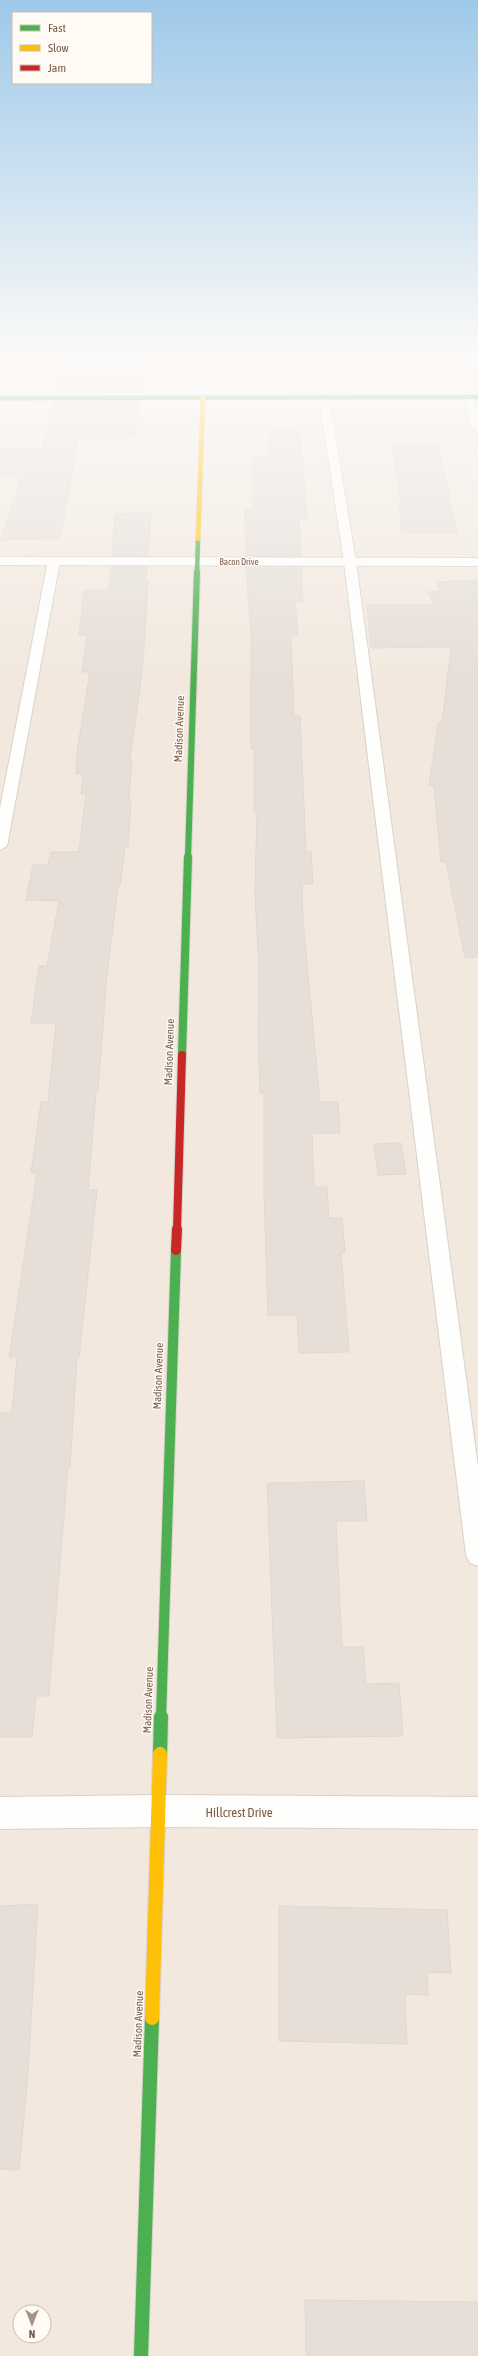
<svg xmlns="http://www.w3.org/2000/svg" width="478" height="2356" font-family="'Asap Condensed',sans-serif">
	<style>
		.residential { fill: #f2e8de; fill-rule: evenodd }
		.building { fill: #e6ded7; stroke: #e2d8d2 }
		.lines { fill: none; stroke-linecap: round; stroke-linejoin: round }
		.lane-casing { stroke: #d7d1cb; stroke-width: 2 }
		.street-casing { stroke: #d7d1cb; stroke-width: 2 }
		.fast-far4-casing { stroke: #d9d2cb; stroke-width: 5.5 }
		.fast-far3-casing { stroke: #d9d2cb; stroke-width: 8 }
		.fast-far2-casing { stroke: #d9d2cb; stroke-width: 10 }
		.fast-far1-casing { stroke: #d9d2cb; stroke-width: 12 }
		.fast-casing { stroke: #d9d2cb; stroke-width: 16 }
		.slow-far1-casing { stroke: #d9d2cb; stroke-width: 5.5 }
		.slow-casing { stroke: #d9d2cb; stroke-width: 16 }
		.jam-far1-casing { stroke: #d9d2cb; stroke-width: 10 }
		.jam-casing { stroke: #d9d2cb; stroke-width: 12 }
		.lane { fill: #fefefd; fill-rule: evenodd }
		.street { fill: #fefefd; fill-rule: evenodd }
		.fast-far4 { stroke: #4caf50; stroke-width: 4.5 }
		.fast-far3 { stroke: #4caf50; stroke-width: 6 }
		.fast-far2 { stroke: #4caf50; stroke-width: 8 }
		.fast-far1 { stroke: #4caf50; stroke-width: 10 }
		.fast { stroke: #4caf50; stroke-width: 14 }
		.slow-far1 { stroke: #ffc107; stroke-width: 4.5 }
		.slow { stroke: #ffc107; stroke-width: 14 }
		.jam-far1 { stroke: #c62828; stroke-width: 8 }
		.jam { stroke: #c62828; stroke-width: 10 }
		.labels { text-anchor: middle; stroke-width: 3; stroke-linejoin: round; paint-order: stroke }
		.far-street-label { font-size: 9px; fill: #7a5c4d; stroke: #fffaf3 }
		.street-label { font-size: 11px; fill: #7a5c4d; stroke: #fffaf3 }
		.near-street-label { font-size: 13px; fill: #7a5c4d; stroke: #fffaf3 }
	</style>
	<rect width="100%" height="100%" fill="#f9f5f0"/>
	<g class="residential">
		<rect x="0" y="356" width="478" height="33"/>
		<path d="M478,408V2356H0V409ZM20,2312H44V2336H20Z"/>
	</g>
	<g class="building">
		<path d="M65,356L145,357L141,393H56Z"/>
		<path d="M54,402H139L135,437H79L60,538L1,540L21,476H0V449H42Z"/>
		<path d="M269,428H300L307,519H299L301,556H246L245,510H253L252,456H269Z"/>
		<path d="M392,445H438L457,532H402L399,505H401Z"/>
		<path d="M151,513L148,556H112L115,514Z"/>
		<path d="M111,567H147L146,580H148L143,665L130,760H132L129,802H131L128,847H125L120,886H118L107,975L98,1092H96L88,1190H97L79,1358H77L70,1468H68L49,1696H36L32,1737H0V1413L12,1412L17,1357H9L37,1173H31L41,1102H48L56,1023H31L39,966H47L59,901L26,900L33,865H48L51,852H79L86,794H81L83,774H76L77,752L90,672H82L87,635H79L84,590H109Z"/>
		<path d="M246,567H301L303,602H295L298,635L291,636L294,716H300L306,852H311L313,884H302L303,921L320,1102H338L340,1133H312L314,1187H327L329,1218H342L345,1253H341L349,1352L299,1353L297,1315H268L264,1195V1093H260L258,1029L259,970L255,893L257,812H254V749H251V636Z"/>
		<path d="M478,580V957L465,958L446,862H441L434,786H429L438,723H442L444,708L451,647L371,648L367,605H434L428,592L440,591L436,582Z"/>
		<path d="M401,1143L406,1174L378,1175L374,1144Z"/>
		<path d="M364,1481L367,1521H336L342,1647H363L366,1684L399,1683L403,1736L277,1738L267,1483Z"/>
		<path d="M38,1904L28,2075L19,2170L0,2169V1906Z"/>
		<path d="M279,1906L447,1910L451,1973L427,1972L428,1995L405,1994L407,2044L279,2041Z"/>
		<path d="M305,2300L478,2302V2356H306Z"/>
	</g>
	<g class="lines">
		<defs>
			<g id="lane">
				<path d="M324,394L329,397L356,562L478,1467V1566L470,1563L466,1555L344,562L319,397Z"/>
				<path d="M54,558L60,561L7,846L0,850V808L48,561Z"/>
			</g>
			<g id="street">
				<path d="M468,394L473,397L478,412V432L472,429L463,397Z"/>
				<path d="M0,557L478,558V566L0,565Z"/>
				<path d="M156,1795L478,1797V1829L156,1827L0,1829V1797Z"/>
			</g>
			<g id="fast-far4">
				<path d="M0,398L478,397"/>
				<path d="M197,573L198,539"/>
			</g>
			<path id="fast-far3" d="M188,858L197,572"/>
			<path id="fast-far2" d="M182,1055L188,857"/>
			<path id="fast-far1" d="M161,1718L176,1250"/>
			<g id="fast">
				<path d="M160,1754L161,1717"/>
				<path d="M141,2356L152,2018"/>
			</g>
			<path id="slow-far1" d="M198,539L203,397"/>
			<path id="slow" d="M152,2018L160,1754"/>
			<path id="jam-far1" d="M177,1230L182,1055"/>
			<path id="jam" d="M176,1250L177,1229"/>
		</defs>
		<use href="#lane" class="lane-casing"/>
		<use href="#street" class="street-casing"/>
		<use href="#fast-far4" class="fast-far4-casing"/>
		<use href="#fast-far3" class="fast-far3-casing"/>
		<use href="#fast-far2" class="fast-far2-casing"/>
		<use href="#fast-far1" class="fast-far1-casing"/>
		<use href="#fast" class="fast-casing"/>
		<use href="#slow-far1" class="slow-far1-casing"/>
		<use href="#slow" class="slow-casing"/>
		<use href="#jam-far1" class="jam-far1-casing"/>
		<use href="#jam" class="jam-casing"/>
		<use href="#lane" class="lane"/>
		<use href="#street" class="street"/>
		<use href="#fast-far4" class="fast-far4"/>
		<use href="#fast-far3" class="fast-far3"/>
		<use href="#fast-far2" class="fast-far2"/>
		<use href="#fast-far1" class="fast-far1"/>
		<use href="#fast" class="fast"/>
		<use href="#slow-far1" class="slow-far1"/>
		<use href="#slow" class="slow"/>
		<use href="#jam-far1" class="jam-far1"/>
		<use href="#jam" class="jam"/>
	</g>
	<linearGradient id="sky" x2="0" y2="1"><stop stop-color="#9ec9e9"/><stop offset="0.52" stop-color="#fcfaf8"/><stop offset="1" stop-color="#fcfaf8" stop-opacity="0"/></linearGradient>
	<rect width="478" height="686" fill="url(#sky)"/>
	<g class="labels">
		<g class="far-street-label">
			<text x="239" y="565">Bacon Drive</text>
		</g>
		<g class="street-label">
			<text transform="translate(179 729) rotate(-88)" y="4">Madison Avenue</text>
			<text transform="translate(169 1052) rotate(-88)" y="4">Madison Avenue</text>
			<text transform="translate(158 1376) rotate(-88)" y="4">Madison Avenue</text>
			<text transform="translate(148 1700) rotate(-88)" y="4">Madison Avenue</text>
			<text transform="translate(138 2024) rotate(-88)" y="4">Madison Avenue</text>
		</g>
		<g class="near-street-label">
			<text x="239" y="1817">Hillcrest Drive</text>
		</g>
	</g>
	<rect x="12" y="12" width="140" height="72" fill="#fffaf3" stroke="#cabbb1"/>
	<rect x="20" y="25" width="20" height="6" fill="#4caf50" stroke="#cabbb1"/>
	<text x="48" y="32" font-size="12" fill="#7a5c4d">Fast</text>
	<rect x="20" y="45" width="20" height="6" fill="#ffc107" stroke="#cabbb1"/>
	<text x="48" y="52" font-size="12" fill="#7a5c4d">Slow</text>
	<rect x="20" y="65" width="20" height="6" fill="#c62828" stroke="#cabbb1"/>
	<text x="48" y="72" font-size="12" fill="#7a5c4d">Jam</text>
	<g transform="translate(32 2324) rotate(180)"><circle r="19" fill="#fffaf3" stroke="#cabbb1"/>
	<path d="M0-3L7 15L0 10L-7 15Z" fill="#a69286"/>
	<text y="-6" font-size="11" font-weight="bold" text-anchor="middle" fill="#7a5c4d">N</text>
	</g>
</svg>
